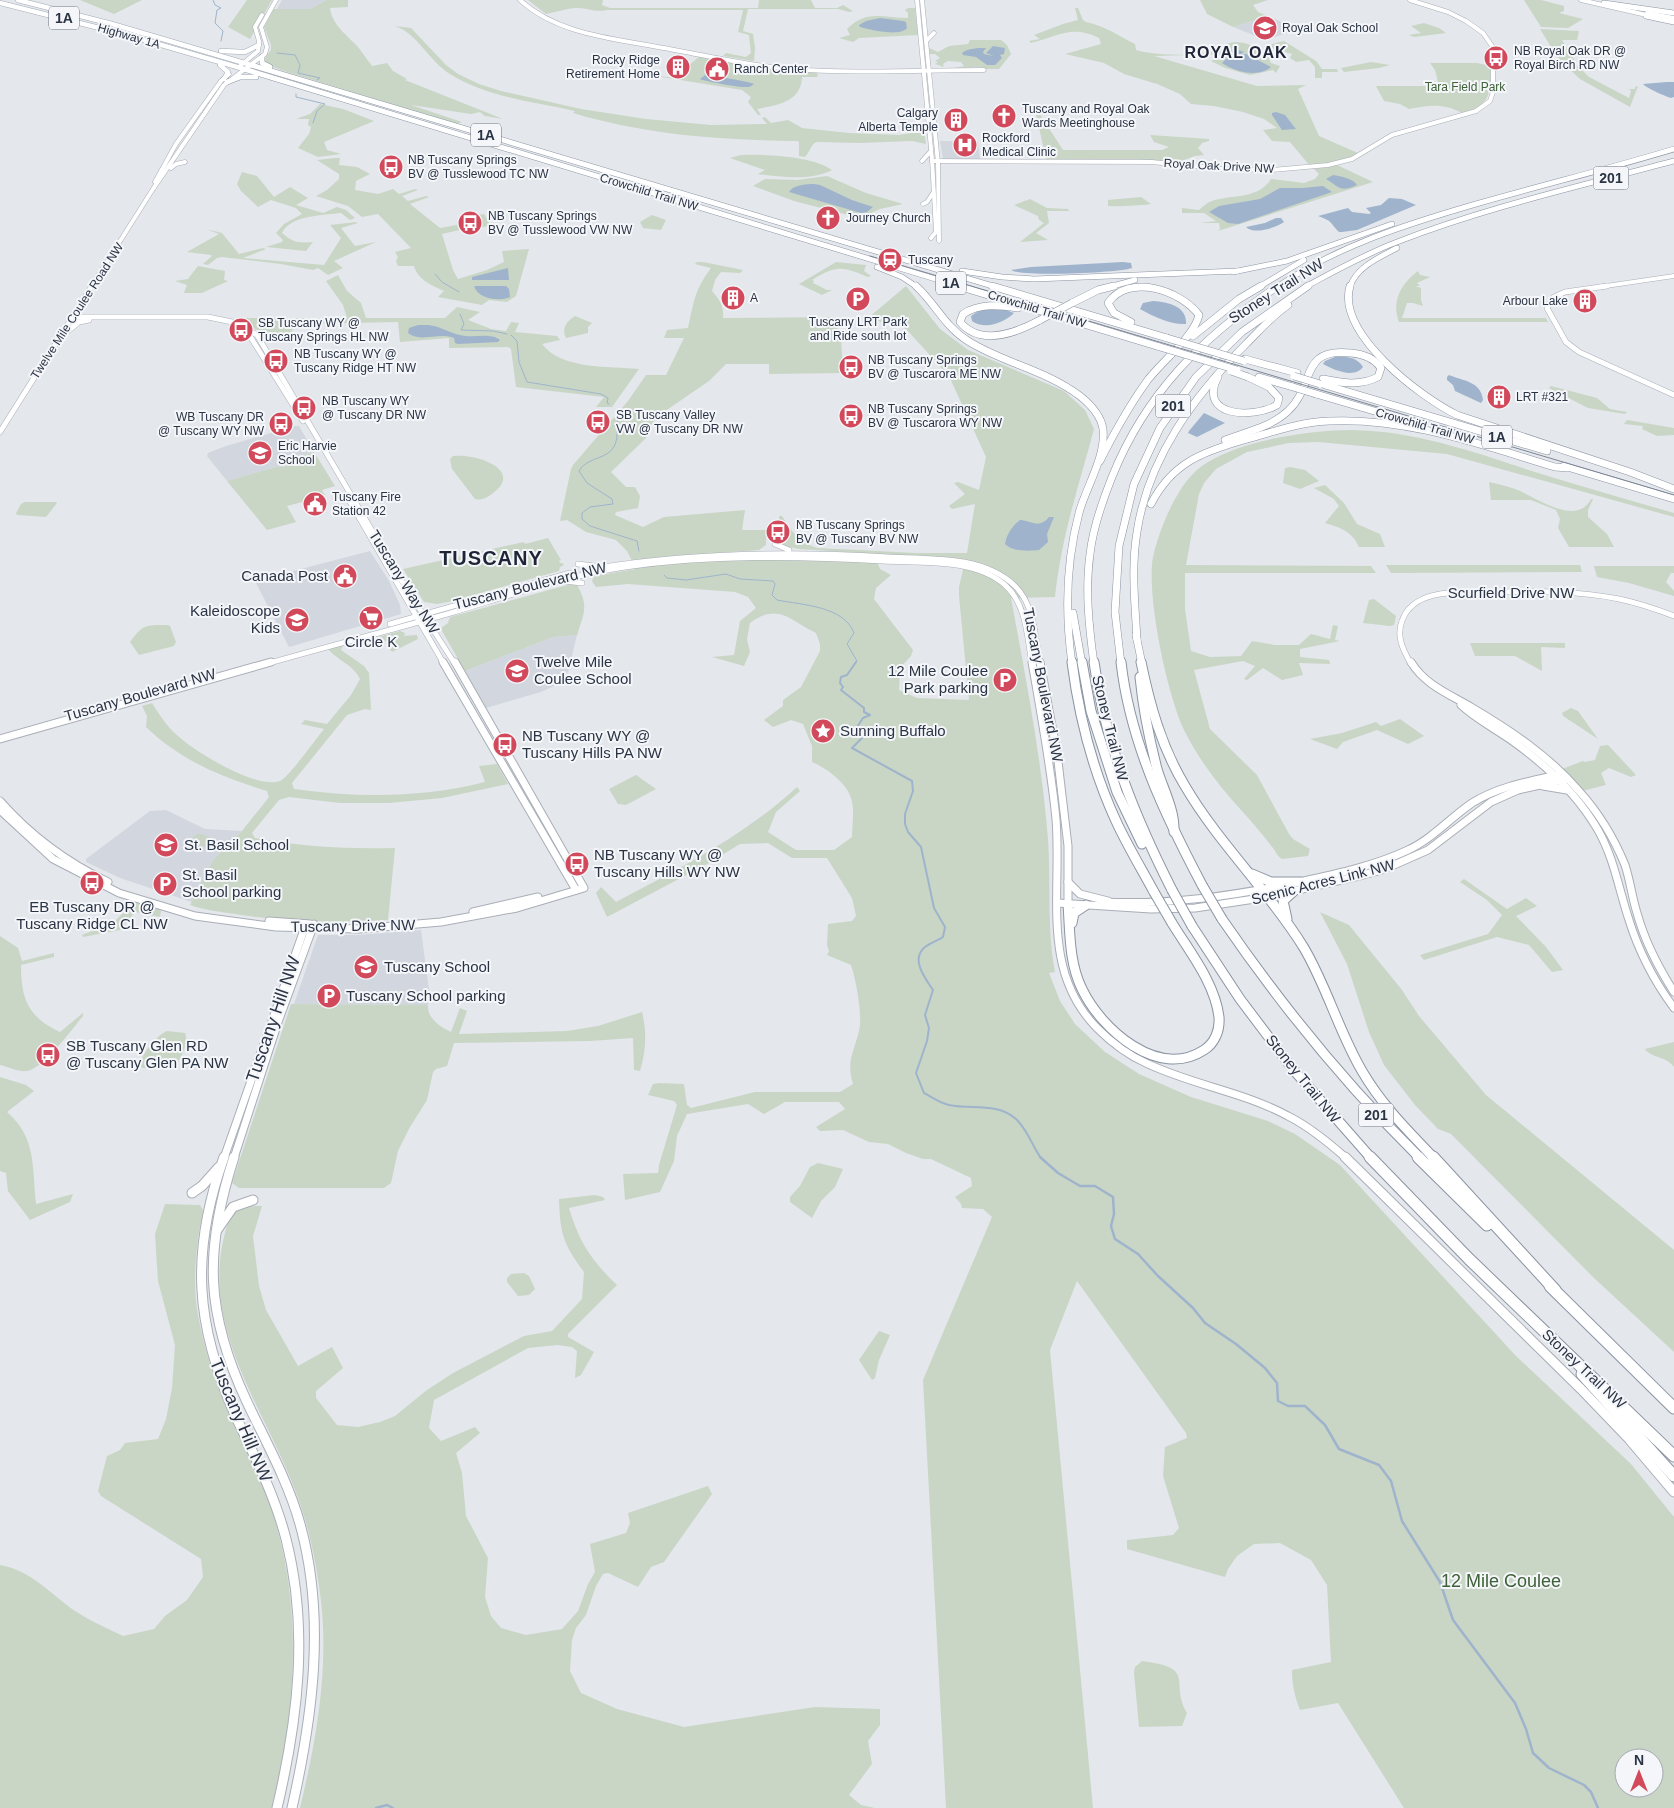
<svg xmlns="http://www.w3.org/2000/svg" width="1674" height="1808" font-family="Helvetica,sans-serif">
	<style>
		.built { fill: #d2d6de }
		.green { fill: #c9d6c5; fill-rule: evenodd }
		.water { fill: #9fb4cc }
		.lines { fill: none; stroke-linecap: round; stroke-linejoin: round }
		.stream-far2 { stroke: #9fb4cc; stroke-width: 1 }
		.stream-far1 { stroke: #9fb4cc; stroke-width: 2 }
		.stream { stroke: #9fb4cc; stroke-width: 2.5 }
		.secondary-far3-casing { stroke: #a9aeb7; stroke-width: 5 }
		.secondary-far2-casing { stroke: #a9aeb7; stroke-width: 6 }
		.secondary-far1-casing { stroke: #a9aeb7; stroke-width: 9 }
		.secondary-casing { stroke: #a9aeb7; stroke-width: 11 }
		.primary-casing { stroke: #a3abb8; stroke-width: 5.5 }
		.highway-far3-casing { stroke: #8b94a3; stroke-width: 6 }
		.highway-far2-casing { stroke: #8b94a3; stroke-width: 8 }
		.highway-far1-casing { stroke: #8b94a3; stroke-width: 11 }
		.highway-casing { stroke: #8b94a3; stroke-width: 13 }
		.secondary-far3 { stroke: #fff; stroke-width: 4 }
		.secondary-far2 { stroke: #fff; stroke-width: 5 }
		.secondary-far1 { stroke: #fff; stroke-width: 7 }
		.secondary { stroke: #fff; stroke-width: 9 }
		.primary { stroke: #fff; stroke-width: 4.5 }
		.highway-far3 { stroke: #fff; stroke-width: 5 }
		.highway-far2 { stroke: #fff; stroke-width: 7 }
		.highway-far1 { stroke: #fff; stroke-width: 9 }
		.highway { stroke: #fff; stroke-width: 11 }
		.tram { stroke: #7d8696; stroke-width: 1 }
		.highway-bridge-far1-casing { stroke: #8b94a3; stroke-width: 8; stroke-linecap: butt }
		.highway-bridge-casing { stroke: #8b94a3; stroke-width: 11; stroke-linecap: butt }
		.highway-bridge-far1 { stroke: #fff; stroke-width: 7 }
		.highway-bridge { stroke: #fff; stroke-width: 9 }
		.labels { text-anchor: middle; stroke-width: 4; stroke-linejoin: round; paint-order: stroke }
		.far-poi-label { font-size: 12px; fill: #2b3445; stroke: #f4f6f9; text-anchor: start }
		.far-street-label { font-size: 12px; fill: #2b3445; stroke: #f4f6f9 }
		.far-park-label { font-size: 12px; fill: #3f6138; stroke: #f4f6f9 }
		.shield { fill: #f4f6f9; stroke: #676e7b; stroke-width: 1 }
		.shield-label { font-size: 14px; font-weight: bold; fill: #2b3445 }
		.street-label { font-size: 15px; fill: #2b3445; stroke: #f4f6f9 }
		.poi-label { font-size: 15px; fill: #2b3445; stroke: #f4f6f9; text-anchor: start }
		.far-district-label { font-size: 16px; font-weight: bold; letter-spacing: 1px; fill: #1d2536; stroke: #f4f6f9 }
		.near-street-label { font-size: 18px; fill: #2b3445; stroke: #f4f6f9 }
		.near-park-label { font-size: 18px; fill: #3f6138; stroke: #f4f6f9 }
		.district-label { font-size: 20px; font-weight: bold; letter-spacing: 1px; fill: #1d2536; stroke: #f4f6f9 }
	</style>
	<rect width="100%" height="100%" fill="#e4e7ec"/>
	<g class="built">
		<path d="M282,0H327L310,9H277Z"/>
		<path d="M1268,16L1298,29L1266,40L1233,27Z"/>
		<path d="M940,141H978L980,159H943Z"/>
		<path d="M295,426H299L314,452L299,457L284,467H276L227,481L207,456L208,453L226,446Z"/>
		<path d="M370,551L389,581L400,605L401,614L289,647L255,581Z"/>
		<path d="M577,635L568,672L554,686L541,692L486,708L465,671L553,637Z"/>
		<path d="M166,810L205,829L242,831L213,860L192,902L120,878L86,862V859L150,811Z"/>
		<path d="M421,930L430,998L428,1005L294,1004L318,935H358Z"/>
	</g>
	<g class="green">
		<path d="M80,0H142L114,14Z"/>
		<path d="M247,0H272L250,39L228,27Z"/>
		<path d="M327,0H348V7L330,8C332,25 347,35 358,47C363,53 367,60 372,66L387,63L393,71L407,79L405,80L503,119L485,116L480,112L471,114L411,105L462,122L457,124L287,72L267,65L263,61L271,50V45L264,27L274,9H310Z"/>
		<path d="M528,0H603L602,5L610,8H758L759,0H811L815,8H837L843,5L853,11L849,12L838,9H748L743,31L753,34L755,48L754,61L723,56L726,53L746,57L751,53L749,35L738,32L743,10H607C593,13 588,7 575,8C565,9 556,12 546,14Z"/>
		<path d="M1200,0H1268L1253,5L1258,12L1268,16L1233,27L1207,14Z"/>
		<path d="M1524,0H1541L1564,6V11L1559,13L1583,19L1568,28L1541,27Z"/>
		<path d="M908,8H915L918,35L859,38L853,42L839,38L850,35L847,29C867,9 883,18 908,18V13L905,10Z"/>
		<path d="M1075,8H1078L1083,20L1086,22C1107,27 1117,35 1135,44L1136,50C1150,55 1189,56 1204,53C1214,51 1227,41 1237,42C1247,43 1254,45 1258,54H1267L1271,63L1280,66L1276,73L1273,70L1250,75L1225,68L1211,61L1224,54L1154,56L1257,86L1306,85L1298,89L1319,136L1358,153L1345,160L1310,166L1290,142L1272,141L1263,130L1277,128L1264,119L1243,112L1214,106L1191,104L1180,94L1157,84L1124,74L1104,63L1065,54L1101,44L1099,38C1071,24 1057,37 1031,43L1029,41L1040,39L1034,35L1063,24L1078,20Z"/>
		<path d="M1424,23L1439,28L1446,33L1414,37L1409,35L1421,33L1411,26Z"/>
		<path d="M395,26L411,28L446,65L458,74L479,84L501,91L581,109L646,119L711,125L765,124H767L762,118L765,117L771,123L788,120L802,128L849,133L899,135L924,131L926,144L912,141L859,143L816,142C810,146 810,152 805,157L799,156V142L797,141C720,140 647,135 573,113L575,111C534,102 486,97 450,74C429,61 418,34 395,26Z"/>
		<path d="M1540,29L1579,31L1577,40H1562L1576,63H1561Z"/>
		<path d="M970,40H1001L1007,45L1011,54L999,69H984L983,67L954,68L964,66L961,62L948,61L943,64L944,67L935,64L938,62L935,61L940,58L935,54H930L929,48L938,52L949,46L968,44Z"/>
		<path d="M1284,41L1316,61L1322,69H1337L1338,72H1322V78H1315V67L1309,60L1296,62L1290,58L1292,54L1272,48L1266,49L1264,46Z"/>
		<path d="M700,56L814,72L818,74L817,77H802C801,102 778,105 757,109L761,115H758L748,102L751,97L742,90L637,73L674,78Z"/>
		<path d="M1371,62L1390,65L1379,68L1344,72L1341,68Z"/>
		<path d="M1430,63H1477L1491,66C1489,93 1493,105 1462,113C1444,103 1429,105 1409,109L1400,104L1384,101L1376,86H1439L1435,70Z"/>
		<path d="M1565,65H1577L1589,77L1629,98L1631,91L1629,89H1635V87L1638,86L1630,107L1580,79Z"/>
		<path d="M320,104L343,109L374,121L324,142L327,150L341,154L318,157L298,148L309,134L311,127L308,125L309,119H296L310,114Z"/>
		<path d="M1039,113L1063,150H1162L1169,147L1154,142L1150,135L1209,139V141L1202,143L1198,148L1204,155L1195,156L1184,160V163L1139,159H1046L1036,114Z"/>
		<path d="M741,155C763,154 814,156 832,170C811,181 780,177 758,174L765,170L730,158Z"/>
		<path d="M335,158H340L339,165L357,167L370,174L356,181L355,190L378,194L393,189L399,194L415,189L418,190L402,196L408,201L426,196L429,197L410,204L440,228L462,224L464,229L442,234L453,270L458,279L487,270L504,262L502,251L529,249L516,296L507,302L489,300L482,305L438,297L444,291C431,285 418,280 414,266H398L396,261L398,257L395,252L411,248L378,214L362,217L348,206L316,196L327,190L339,179V174L317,160Z"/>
		<path d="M1337,165L1373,182L1218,231L1220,229L1219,223H1200L1216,221L1204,213H1182V208L1199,210C1203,207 1206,203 1212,201C1232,194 1258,200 1271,179L1304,183L1315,179L1319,174L1314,169Z"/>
		<path d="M242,172L257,176L274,197L290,187L308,198L296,205L323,213L337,207L346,210L355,218L350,220L341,213C325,215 290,215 282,233C294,243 297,243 313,242L306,251L266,247L282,242L283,240L276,233L284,224L302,214L296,208L271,200L258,207L241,191L237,184Z"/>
		<path d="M827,176L866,193L903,204L880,209L860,218L794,201L753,186L765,179L797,180Z"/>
		<path d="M1141,197L1151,204C1148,205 1112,207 1108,206V200Z"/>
		<path d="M1030,199L1047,208L1068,209L1069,211H1047L1049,223L1036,233L1048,240L1020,242L1044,223L1039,220L1038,216L1014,205Z"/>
		<path d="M484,214L491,226L474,228L467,217Z"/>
		<path d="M652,215L666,220L661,230L643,228L640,222Z"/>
		<path d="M356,222L358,223L341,228L355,246L376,242L334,261L343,268L328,275L318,268L313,270L281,264L222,257L217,258L208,265L203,264L212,256L211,255L187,252L219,234L206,229L222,233L239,254L263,248L266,249L243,258L324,265L341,238L330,225Z"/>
		<path d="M697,262H703L743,270L740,273L721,272L715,280L712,291C720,300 724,306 723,318L834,317L841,339L843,373L769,374V364H726L709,381L658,416L649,428L646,438L611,472L626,487H635L640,496L638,508L616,512L615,515L643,527L664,517L745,510L742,530H766V545L759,550L661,557L699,562L776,559L877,562L880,569L891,575L876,588L874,599L913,650L911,656L900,668L899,690L917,698L969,700L959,596V587L965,561L940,558L799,549L780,545L779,516H782C793,533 798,541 817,548L916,553H967L975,504L952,509L949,506L965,494L954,483L958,482L979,490L986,457L949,376L906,329L868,318L906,286L940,329L968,350L1064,391L1085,410L1094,429C1079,485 1061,538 1055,597L1011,598C1025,674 1040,750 1047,828C1052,876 1046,924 1055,972L1049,973L1060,1001L1075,1024L1105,1052L1139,1074L1191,1097L1268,1121L1295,1134L1340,1165L1516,1356L1631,1464L1674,1517V1808H1404L1338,1703L1300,1710C1295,1697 1292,1685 1292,1670L1331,1662L1327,1585L1311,1560L1280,1543L1254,1544L1237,1556L1228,1569L1225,1577L1127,1549V1540L1173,1535L1179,1528L1163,1476L1165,1447L1187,1438L1186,1433L1077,1281L1050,1350L1093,1808H946L923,1380L992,1217L983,1209L962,1208L961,1204L955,1197L972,1186L971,1178L931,1159H923L906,1153L888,1144L869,1142L843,1130L820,1131L816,1127L845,1109L839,1102H785L764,1114L748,1104L687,1114L677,1136L674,1161L660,1192L625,1200L623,1174L658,1173L659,1165L677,1105L674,1101L648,1095L653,1084L659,1083L684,1084L687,1105L691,1108L755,1092H840L853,1084C846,1061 854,1052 859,1031C863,1016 856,980 851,965L827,955L829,951L827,945L828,924L852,921L856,916L852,898L827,858H792L768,843L740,844L709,863L607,917L596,893L601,887L616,902C680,868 743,837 797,787L800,791L776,812L768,832L796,850H834L852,837C852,825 855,810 851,798C846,782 826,768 812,762V746L803,724L791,720L773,727L764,720L783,706V700L801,687L820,651V644L816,633C790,621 779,602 750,623L747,639L750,652L744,666L712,657L734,655L740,621L756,608L748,597L735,592L628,584L596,587L592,581L594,576L636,569L627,551L616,540L586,532L567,520L560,521L571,469L573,465L628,401L646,375H666L684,338H664L667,330L688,328C694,302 694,291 711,268L695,264ZM1624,1758H1654V1788H1624Z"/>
		<path d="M836,262L866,265L864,271L871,276L868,277C842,266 836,265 812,280L814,281L813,283L827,290H832L822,295L799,284Z"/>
		<path d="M198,266L225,271L224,280L228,281L202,293H184L187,285L175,281L188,279Z"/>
		<path d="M1418,271L1420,275L1430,277L1417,283L1420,286H1415L1421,288V300L1423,306L1413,303H1407L1402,318H1546L1548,322H1399C1391,301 1401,284 1418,271Z"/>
		<path d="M338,275L347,291L361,303L366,318H445L457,307L480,312L468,320L491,329L506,331L511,322L519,323L515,332L557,336L560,340L542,344C562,370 609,366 639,369L612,407H596L604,397L516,387L511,349L508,347L449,348V338L400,342L398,322L298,324L290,333L265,339L257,330L243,322L244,318H347L343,305L326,281Z"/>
		<path d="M575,316L592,323L588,327V333L566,338C561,328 567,321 575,316Z"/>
		<path d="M1551,386L1597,398L1610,409L1627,412L1625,414L1588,408L1549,388Z"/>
		<path d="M1627,420L1674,428V435L1657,436L1642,429L1643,426L1624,424Z"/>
		<path d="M1352,430C1417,431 1477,453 1538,473C1583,487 1629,500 1674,513V517L1447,454L1318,442L1289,443L1247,452L1216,469L1204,483L1199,494L1186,565L1371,566L1376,573H1185V609L1191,651L1210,657L1241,656L1252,641L1275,645H1299L1311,634L1330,639L1333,625L1338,626L1335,640L1340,641L1300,649V657L1329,660L1330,664L1299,663L1303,675L1282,680L1263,668L1247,680L1244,679L1255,666L1243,661L1194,670L1210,729L1257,775L1289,834L1293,839L1310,849L1308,856L1282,859C1278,857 1276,852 1273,848C1263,835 1252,822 1241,810C1219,786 1199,760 1184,730C1167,694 1146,595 1153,557C1159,530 1176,488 1197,470C1231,441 1309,430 1352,430Z"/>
		<path d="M314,452L335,486L322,490L325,495L316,497L317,498L287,506L296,522L267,530L227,481L276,467H284L299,457Z"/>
		<path d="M453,456C477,453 528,471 489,496C484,499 480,500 475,499L452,469L450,459Z"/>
		<path d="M1290,467L1305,470L1319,481L1300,489L1283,483L1285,468Z"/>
		<path d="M1489,482C1498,484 1507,486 1515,489C1535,496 1576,528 1591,499H1593L1588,510V517L1607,534L1614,547H1569L1558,528L1560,519L1556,510L1531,500H1491Z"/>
		<path d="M1325,485L1344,503L1357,524L1380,534L1385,547H1359C1352,531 1341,528 1325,523L1339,506L1334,499L1314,488Z"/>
		<path d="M25,502H56L57,503L46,517L17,515L16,513L21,504Z"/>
		<path d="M548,538L561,560L559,561L560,563H562L564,565L560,567L559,571L448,602L437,604L424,602L403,569L524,542L525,544Z"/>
		<path d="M1580,565L1582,572L1391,573L1386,565Z"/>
		<path d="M1594,566H1674V573H1671L1666,582L1674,591V596L1629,583L1597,577Z"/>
		<path d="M571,584L577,585C589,606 584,613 577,635L553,637L465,671L442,631L441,628L448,623L450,617Z"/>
		<path d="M1374,599L1396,616L1394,625L1390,626L1363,623L1369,600Z"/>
		<path d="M168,625L170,626L176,642L174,646L139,655L130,642C143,624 146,625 168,625Z"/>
		<path d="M400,631L405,633L404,636L417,635L418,639L392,652L389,648V641L380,640L379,637Z"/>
		<path d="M1470,643H1565V648L1541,647L1542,671L1515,656H1475Z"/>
		<path d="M343,645L341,650L364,666L369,673L371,710L365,709L347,715L292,783L294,789C359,798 421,798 485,782L479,766L497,764L508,784L442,798L389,803H340L289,797L279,800L252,833L255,838C302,847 347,849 395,848L388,920C337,923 286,922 235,914C221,912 204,910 190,905L213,860L242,831L269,797L267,791C221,777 180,760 146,727L147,716L142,706L152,703C159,714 167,727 178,736C195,752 258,790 280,781C288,778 316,739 324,729L301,724L305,720L327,724L351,695L360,679C354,665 337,660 328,649Z"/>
		<path d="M1571,708L1578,711L1598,739L1563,716L1562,713Z"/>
		<path d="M1400,719L1424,736L1408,744L1377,730L1343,742L1337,749L1310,739L1342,733L1376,722L1381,726Z"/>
		<path d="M1608,745L1636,775L1631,777L1609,768L1601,773L1606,785L1582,791L1562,769L1583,761L1585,762L1595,760L1600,746Z"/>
		<path d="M636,775L656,789L626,805L618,804L609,789Z"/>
		<path d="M197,834H202L219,842L210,849L189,841Z"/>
		<path d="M1464,879L1507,909L1526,898L1537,906L1516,916L1546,947L1563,970L1552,972L1529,945L1497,937L1424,960L1420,955L1488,934L1502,915L1487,900L1460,882Z"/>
		<path d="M135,901L161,910L160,917L135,912L120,930L83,937L82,935L114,922Z"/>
		<path d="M1320,912L1349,925L1402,990L1419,1016L1486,1095L1674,1250V1352L1594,1278L1451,1134L1438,1129L1415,1105L1384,1065L1369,1032L1347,964Z"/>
		<path d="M0,936L18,948L22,961L54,953V957L21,965C21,999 28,1017 60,1032L83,1013V1016C73,1028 42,1070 27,1071C18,1072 9,1067 0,1065Z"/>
		<path d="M291,1004L428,1005C427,1018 440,1027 451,1032L460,1008L467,1011L459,1034L567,1031L598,1026L642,1012C647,1033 646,1051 640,1071L634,1070L633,1038L590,1041L454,1043L447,1066L436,1069L433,1072L427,1100L410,1127L398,1151L391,1183L384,1188H239L232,1183Z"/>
		<path d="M167,1031L185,1033C189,1043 181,1059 174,1067L143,1068L140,1066C140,1055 157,1035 167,1031Z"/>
		<path d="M1674,1042V1067C1666,1056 1651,1058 1645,1049Z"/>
		<path d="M0,1077L26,1085L34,1091L7,1112C37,1138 32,1168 36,1204L73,1194L70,1202L30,1220L8,1191L6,1173L0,1171Z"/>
		<path d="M818,1163L843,1169L835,1187L821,1201L812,1218L790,1202V1197L800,1186L810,1167Z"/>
		<path d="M595,1195L603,1197L605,1200L569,1208C579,1242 592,1261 617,1285L568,1334V1337L594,1352L581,1375L575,1378L577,1351L572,1347L558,1345L528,1348L434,1400L429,1428L441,1441L475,1427L480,1433L456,1453L462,1473L466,1516L488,1558L485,1597L491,1616L501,1628L526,1635L562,1629L578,1611L588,1584L595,1572L590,1544L626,1533L630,1523L628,1513L708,1486L712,1494L664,1562L651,1567L638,1587L608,1573L603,1574L596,1586L586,1615L576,1628L572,1640L570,1671L581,1693L617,1709L684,1727L815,1707L880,1709V1725L868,1741L872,1764L849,1795L861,1805L875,1808H300C316,1741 329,1671 321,1601C317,1567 310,1531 298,1498C268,1413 201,1332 224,1237C230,1212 236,1205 262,1206L253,1236L259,1286L266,1310L298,1366L332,1347L343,1368L316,1391V1398L337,1425L358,1427L380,1422L395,1416L427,1390L453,1373L524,1336L552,1331L582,1299L584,1272C563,1244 560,1233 559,1199Z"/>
		<path d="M165,1204L200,1205L203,1210C203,1218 200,1225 199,1232C195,1259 193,1288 198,1315C204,1348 214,1379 227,1409C237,1431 250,1452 259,1474C304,1585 300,1693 272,1808H0V1565C31,1570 50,1594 75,1611C90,1621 107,1628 123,1636L154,1629L165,1616L187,1600L203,1577L201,1559L101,1496L98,1491L107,1456L120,1450L125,1443L158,1439L166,1419L172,1388L175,1345L158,1281L155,1234Z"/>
		<path d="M524,1273L529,1276L535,1289L529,1295L518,1296L507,1282V1278L511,1274Z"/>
		<path d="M879,1331L890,1335L879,1360L875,1378L872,1380L859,1360Z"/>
		<path d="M1142,1661C1198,1668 1169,1682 1187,1713L1182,1726L1139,1727L1134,1673L1135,1667Z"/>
	</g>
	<g class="water">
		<path d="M880,18L903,21L906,22L907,28C900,37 871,30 860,27L859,25L866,21Z"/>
		<path d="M993,46L1005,48L1004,54L1000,55L1002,58L995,65H987L976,57L963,55L962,53C969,48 977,48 986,48L983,52L984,54L994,56L986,53Z"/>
		<path d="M1236,49L1244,52L1241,54H1246L1271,67C1258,78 1235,72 1222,63L1230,55L1235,54L1229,51Z"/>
		<path d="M717,72L721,75L719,77C727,78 751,82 754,84C750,87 750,87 746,87C740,88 704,81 700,79L708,73Z"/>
		<path d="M1667,82H1674V97L1671,98C1667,97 1646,88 1643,84Z"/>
		<path d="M1276,112L1285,115L1296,129L1282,130L1272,115V113Z"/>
		<path d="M1333,175C1341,176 1354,179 1357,185C1339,193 1340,187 1326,179Z"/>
		<path d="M814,184L820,185L852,200L873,207L867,212L861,213L789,192C793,185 805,184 814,184Z"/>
		<path d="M1323,186L1332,192L1238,224L1228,223L1209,212L1219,206L1260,199L1280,188H1302Z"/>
		<path d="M1389,198L1402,199L1416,205L1357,230L1342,232H1339C1329,222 1334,222 1318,216L1348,208L1352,212L1369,214L1371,213L1366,208L1381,205Z"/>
		<path d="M1276,218H1281L1284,222C1275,228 1254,235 1246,227L1265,223Z"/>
		<path d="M1123,262L1131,263L1132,268C1118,273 1020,277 1011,270L1031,267Z"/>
		<path d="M508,268L509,280H472V277Z"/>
		<path d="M474,286H506L509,289L510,297C499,302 478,299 474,286Z"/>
		<path d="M1153,301C1168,302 1187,306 1186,324C1171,325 1154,317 1140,309L1143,303Z"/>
		<path d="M987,309L1006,310L1014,313C1004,323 985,330 972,321L971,316L980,310Z"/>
		<path d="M428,325C442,326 451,335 466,336C477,337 491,333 500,340L498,342L458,344L455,343L454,338C439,332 421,343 408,333L409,328L418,325Z"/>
		<path d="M1335,357C1346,356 1357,357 1363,367C1354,379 1334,370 1323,364L1325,361Z"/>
		<path d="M1449,375C1463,381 1481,381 1483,400L1481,403L1455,391L1453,385L1447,380V377Z"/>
		<path d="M1204,413L1225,423L1197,437L1188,433L1189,431Z"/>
		<path d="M1049,517H1054L1047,534L1048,542L1039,550C1028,551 1013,552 1005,544C1007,534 1012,526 1020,520C1032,521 1039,529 1049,517Z"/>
	</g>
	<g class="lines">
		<g class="stream-far2">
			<path d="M213,0L215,5L221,8L217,10L215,23L223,31L221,41"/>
			<path d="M277,53L295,55L300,65L298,73L320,78L317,80"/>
			<path d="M296,94V97L325,104L317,111L313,123"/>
			<path d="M435,274L442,282L459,292"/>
			<path d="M460,314L464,324L461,330L493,331L507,334"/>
			<path d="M511,335L517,341L519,362L527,382L601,394L608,398L607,403L609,404"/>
			<path d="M626,410L614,426L617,427C620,464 590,452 579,471L587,483L612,499L613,504L590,507L582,513V519L590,526L637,541L639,551"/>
			<path d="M664,575L667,578L686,580L726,574L740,579L773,581L775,584L772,595L777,600C802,605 844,606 854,633L847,644L857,661L855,664"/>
		</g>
		<path class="stream-far1" d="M856,662L847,675L841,677L840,683L843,687L841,690L864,708V712L870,715L863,718L855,730L858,736L862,738L852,748L912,781L913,791L905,814V824L908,832L921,847L934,908L945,927L943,937C937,941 930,943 925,947C910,959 925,978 933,990L925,1015L929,1028L927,1041L916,1073L924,1093C932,1097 940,1103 949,1105C971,1110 997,1102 1016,1119C1028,1130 1032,1146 1041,1158"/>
		<g class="stream">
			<path d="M1040,1157L1058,1173L1080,1186H1095L1113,1197L1114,1214L1111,1226L1115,1239L1138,1254L1158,1276L1193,1308L1205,1323L1236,1344L1265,1368L1277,1383L1278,1401L1288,1406H1305L1325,1425L1339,1449L1379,1465L1391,1481L1402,1521L1440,1582L1453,1620L1515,1703L1526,1729L1533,1753L1549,1768L1584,1785L1591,1792L1598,1808"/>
			<path d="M376,1808L387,1805L393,1808"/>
		</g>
		<defs>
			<g id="secondary-far3">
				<path d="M520,0C557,34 611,38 658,47C700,54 748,66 790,69C854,74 920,70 984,70"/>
				<path d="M917,0L932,159L936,232L931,238"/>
				<path d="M922,0L938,163L939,241"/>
				<path d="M1581,0L1651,16"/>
				<path d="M1647,13L1674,18"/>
				<path d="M926,41L934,33"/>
				<path d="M240,66L258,51L259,41L255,27L262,15"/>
				<path d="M922,161L931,151"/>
				<path d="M932,161L1152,162L1222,169L1272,170L1328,165L1352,159L1392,135L1476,111L1490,101L1493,92V54L1492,46L1483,33L1466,21L1448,12L1410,0"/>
				<path d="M171,168L176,164L185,162"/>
				<path d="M155,182L176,144L221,81L229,74"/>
				<path d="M923,204L927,202L933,193"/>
				<path d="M91,287L153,189L224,85L265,54L267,47L261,27L276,0"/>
				<path d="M1599,287L1674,276"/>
			</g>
			<g id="secondary-far2">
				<path d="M1607,286L1565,292L1554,297L1547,308L1566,342L1579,352L1674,395"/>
				<path d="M74,317H208L237,323L257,335L398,575L455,664"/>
				<path d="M68,331L79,322L89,320"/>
				<path d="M248,333L303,421"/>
				<path d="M0,432L92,286"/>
				<path d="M349,500L444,664"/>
				<path d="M775,544L789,550"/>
				<path d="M578,564L602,567"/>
				<path d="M597,568C694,552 790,551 888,557C929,559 983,555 1015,586C1035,606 1035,637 1040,664"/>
				<path d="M564,581L582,583"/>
				<path d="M390,624L570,573"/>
				<path d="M266,664C329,646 392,630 454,612C511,595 566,576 625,567C711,555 797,556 883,561C922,563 974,558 1005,585C1027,605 1027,637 1032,664"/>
				<path d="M1411,664C1403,650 1396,636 1402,621C1414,585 1468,593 1498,592C1538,591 1580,591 1619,599C1638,603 1656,609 1674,616"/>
			</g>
			<g id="secondary-far1">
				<path d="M443,662L576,890"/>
				<path d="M1032,662C1041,714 1051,767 1056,819C1062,893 1040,970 1097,1028C1112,1043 1128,1055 1146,1063C1192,1085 1244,1092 1288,1116C1310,1127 1328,1142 1346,1158"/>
				<path d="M1040,662L1057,753L1068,846V904"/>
				<path d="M1411,662C1425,685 1449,694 1471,707C1510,730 1549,756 1579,791C1598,812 1614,838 1625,865C1630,880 1632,897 1637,913C1645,942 1658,967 1674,992"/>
				<path d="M1461,705C1476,719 1494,728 1511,740C1545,764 1577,794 1598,830C1614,858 1619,890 1629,920C1639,952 1654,981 1674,1008"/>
				<path d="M0,739L271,662"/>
				<path d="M1543,786L1567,790"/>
				<path d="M0,801C31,836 66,862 108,882"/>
				<path d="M0,810L53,859L119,893L195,916L276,927L359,929L441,922L517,908L584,888L455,662"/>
				<path d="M1068,882L1080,894L1108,901"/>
				<path d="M1103,902C1170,905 1233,896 1299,882C1336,874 1374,866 1408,850C1432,839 1450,818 1472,803C1499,786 1531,781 1562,774"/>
				<path d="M1057,903L1151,909L1195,908L1268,897L1363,875L1385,869L1428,850L1491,802L1518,790L1567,779"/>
				<path d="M473,912L538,897"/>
				<path d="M269,921L310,924"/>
				<path d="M224,1158L306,924"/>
				<path d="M234,1158L278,1022L314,924"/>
			</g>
			<g id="secondary">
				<path d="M224,1157C190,1253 195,1325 236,1417C255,1457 275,1496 286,1539C309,1629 298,1719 277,1808"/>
				<path d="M234,1157C204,1250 205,1313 247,1402C266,1442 288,1481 300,1524C326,1617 313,1715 292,1808"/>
				<path d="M1345,1157L1581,1389L1629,1439L1674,1492"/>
				<path d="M192,1193L202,1186L219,1167"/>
				<path d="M217,1230L233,1207L253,1200"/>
			</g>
			<g id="primary">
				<path d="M18,0L112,24L251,65"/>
				<path d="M0,3L127,35L244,69"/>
				<path d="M221,51L245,52L259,45"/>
				<path d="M220,65L228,72L224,79"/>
			</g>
			<g id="highway-far3">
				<path d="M1604,3L1674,13"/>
				<path d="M1646,16L1674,22"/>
				<path d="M262,57V63L270,67"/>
				<path d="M251,65L996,287"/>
				<path d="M244,69L962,287"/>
				<path d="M227,82L240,77H256"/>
				<path d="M877,267L902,277L917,287"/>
				<path d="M962,271L1002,277L1034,279L1238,271"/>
				<path d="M1233,272L1287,261L1392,224"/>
				<path d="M1109,287L1135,280"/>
				<path d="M1259,287L1304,260"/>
				<path d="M1277,287C1337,246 1407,224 1476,204C1542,185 1608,169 1674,149"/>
				<path d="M1305,287C1335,271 1365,254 1397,242C1487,207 1581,186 1674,161"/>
				<path d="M1350,287C1356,267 1380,257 1397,248"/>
			</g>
			<g id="highway-far2">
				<path d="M916,286C935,303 945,327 968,341C1003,363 1046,370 1080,396C1090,404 1101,416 1103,429C1106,457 1086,487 1079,513C1066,562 1065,614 1072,664"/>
				<path d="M958,286L1160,347"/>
				<path d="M992,286L1167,338"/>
				<path d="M1350,286C1336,333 1420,397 1457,415L1630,472L1674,489"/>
				<path d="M1072,303L1098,290L1114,286"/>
				<path d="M1018,308C999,305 980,303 963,314L960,322C981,347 1016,333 1040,320"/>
				<path d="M1193,336L1239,299L1261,286"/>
				<path d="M1245,359L1297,373"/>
				<path d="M1218,377C1197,417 1253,419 1277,405L1279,398L1269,387L1248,377"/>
				<path d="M1259,377L1293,387"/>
				<path d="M1325,385L1547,451"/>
				<path d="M1316,394L1422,425"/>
				<path d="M1225,440C1246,432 1271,427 1288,411C1316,385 1299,347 1351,353C1363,354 1374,358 1381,368L1378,377C1360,386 1342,383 1323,379"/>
				<path d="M1100,461C1114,433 1129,406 1147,381C1161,362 1194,337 1199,315C1180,290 1129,273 1108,303L1114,313L1131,322"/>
				<path d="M1564,466L1674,499"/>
				<path d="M1151,504C1172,463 1202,452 1244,440C1272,432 1300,422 1329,421C1406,417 1482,445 1555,467L1568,468"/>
				<path d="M1073,613L1082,664"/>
				<path d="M1136,635L1142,664"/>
				<path d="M1137,639C1135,604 1131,568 1137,532C1148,458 1194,396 1246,344C1260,330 1272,316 1288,305"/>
				<path d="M1094,664C1089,627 1085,590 1090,554C1093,527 1102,502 1112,477C1146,392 1203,337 1278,286"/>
				<path d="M1121,664L1115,612L1119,546L1134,484L1160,428L1196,377L1242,332L1308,286"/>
			</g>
			<g id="highway-far1">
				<path d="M1072,662C1079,717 1093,771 1116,821C1127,845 1141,868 1154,892"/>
				<path d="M1082,662L1091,711L1117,792L1142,844"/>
				<path d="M1094,662C1105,744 1135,817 1172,890"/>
				<path d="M1121,662C1130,742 1165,815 1202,885"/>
				<path d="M1141,662C1150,706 1162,748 1185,786C1219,844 1269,891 1304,948C1327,987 1339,1032 1362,1071C1381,1104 1408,1131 1434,1158"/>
				<path d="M1140,677C1143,708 1149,738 1157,769C1163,789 1175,810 1174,832"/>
				<path d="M1252,874L1271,882H1301"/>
				<path d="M1068,904C1070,932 1069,963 1082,989C1101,1029 1158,1080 1204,1050C1215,1043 1220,1030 1219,1017C1215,983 1189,951 1172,923"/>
				<path d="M1222,919C1281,1005 1346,1085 1420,1158"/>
				<path d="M1287,919L1283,901L1294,891"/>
				<path d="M1072,923L1074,913L1086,905"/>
				<path d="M1192,926L1240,999L1292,1068L1371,1158"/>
			</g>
			<g id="highway">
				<path d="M1370,1157L1469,1259L1674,1456"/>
				<path d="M1418,1157L1487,1225"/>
				<path d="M1433,1157L1555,1290"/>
				<path d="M1550,1286L1674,1408"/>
				<path d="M1582,1374L1674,1476"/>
			</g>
		</defs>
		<use href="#secondary-far3" class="secondary-far3-casing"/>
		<use href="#secondary-far2" class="secondary-far2-casing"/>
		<use href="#secondary-far1" class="secondary-far1-casing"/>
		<use href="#secondary" class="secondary-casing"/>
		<use href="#primary" class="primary-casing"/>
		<use href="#highway-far3" class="highway-far3-casing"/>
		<use href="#highway-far2" class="highway-far2-casing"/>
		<use href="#highway-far1" class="highway-far1-casing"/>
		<use href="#highway" class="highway-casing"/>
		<use href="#secondary-far3" class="secondary-far3"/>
		<use href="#secondary-far2" class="secondary-far2"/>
		<use href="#secondary-far1" class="secondary-far1"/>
		<use href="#secondary" class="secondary"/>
		<use href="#primary" class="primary"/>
		<use href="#highway-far3" class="highway-far3"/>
		<use href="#highway-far2" class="highway-far2"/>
		<use href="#highway-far1" class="highway-far1"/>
		<use href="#highway" class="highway"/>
		<path class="tram" d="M870,256L1674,495"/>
		<defs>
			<g id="highway-bridge-far1">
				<path d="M1040,320L1072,303"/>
				<path d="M1167,338L1244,361"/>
				<path d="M1160,347L1237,370"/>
				<path d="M1231,371L1248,377"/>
				<path d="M1294,376L1320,384"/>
				<path d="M1293,387L1316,394"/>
			</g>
			<g id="highway-bridge">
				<path d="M1202,885L1222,919"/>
				<path d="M1172,890L1192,926"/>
				<path d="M1154,892L1172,923"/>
			</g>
		</defs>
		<use href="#highway-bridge-far1" class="highway-bridge-far1-casing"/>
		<use href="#highway-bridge" class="highway-bridge-casing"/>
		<use href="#highway-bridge-far1" class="highway-bridge-far1"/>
		<use href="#highway-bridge" class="highway-bridge"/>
	</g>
	<defs>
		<symbol id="school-disc" viewBox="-11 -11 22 22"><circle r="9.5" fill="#d1495b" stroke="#f4f6f9"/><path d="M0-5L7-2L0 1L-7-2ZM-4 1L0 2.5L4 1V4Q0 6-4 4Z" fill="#fff"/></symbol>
		<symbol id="bus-disc" viewBox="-11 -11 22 22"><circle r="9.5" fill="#d1495b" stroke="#f4f6f9"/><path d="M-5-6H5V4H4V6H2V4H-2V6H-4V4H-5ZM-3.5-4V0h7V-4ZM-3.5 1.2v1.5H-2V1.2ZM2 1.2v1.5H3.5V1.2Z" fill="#fff"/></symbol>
		<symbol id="building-disc" viewBox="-11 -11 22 22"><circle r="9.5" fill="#d1495b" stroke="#f4f6f9"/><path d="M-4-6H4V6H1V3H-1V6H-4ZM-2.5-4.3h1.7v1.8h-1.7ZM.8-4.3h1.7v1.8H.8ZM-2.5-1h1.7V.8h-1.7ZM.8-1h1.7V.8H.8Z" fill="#fff"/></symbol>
		<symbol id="civic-disc" viewBox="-11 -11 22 22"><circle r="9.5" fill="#d1495b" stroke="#f4f6f9"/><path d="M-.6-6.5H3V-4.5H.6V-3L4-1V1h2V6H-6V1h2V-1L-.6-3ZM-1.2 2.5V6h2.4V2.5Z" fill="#fff"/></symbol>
		<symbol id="church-disc" viewBox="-11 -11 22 22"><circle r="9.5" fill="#d1495b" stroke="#f4f6f9"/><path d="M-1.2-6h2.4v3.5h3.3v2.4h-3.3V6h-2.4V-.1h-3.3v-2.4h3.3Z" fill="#fff"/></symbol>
		<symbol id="hospital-disc" viewBox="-11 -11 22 22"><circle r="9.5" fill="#d1495b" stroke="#f4f6f9"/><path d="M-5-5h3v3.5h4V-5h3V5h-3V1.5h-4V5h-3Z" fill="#fff"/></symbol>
		<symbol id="station-disc" viewBox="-11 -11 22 22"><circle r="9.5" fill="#d1495b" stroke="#f4f6f9"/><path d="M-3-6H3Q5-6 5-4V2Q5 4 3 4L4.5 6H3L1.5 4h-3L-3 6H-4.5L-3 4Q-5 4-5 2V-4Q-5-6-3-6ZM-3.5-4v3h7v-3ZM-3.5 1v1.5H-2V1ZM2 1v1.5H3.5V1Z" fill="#fff"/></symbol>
		<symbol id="parking-disc" viewBox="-11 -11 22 22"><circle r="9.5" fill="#d1495b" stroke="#f4f6f9"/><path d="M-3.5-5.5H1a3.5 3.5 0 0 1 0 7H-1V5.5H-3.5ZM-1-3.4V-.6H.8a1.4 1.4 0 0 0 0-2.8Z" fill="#fff"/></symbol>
		<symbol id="supermarket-disc" viewBox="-11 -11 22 22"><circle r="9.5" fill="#d1495b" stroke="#f4f6f9"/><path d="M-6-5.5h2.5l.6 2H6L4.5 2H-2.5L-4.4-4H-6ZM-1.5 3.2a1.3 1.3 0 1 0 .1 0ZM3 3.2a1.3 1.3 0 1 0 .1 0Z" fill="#fff"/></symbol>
		<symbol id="sight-disc" viewBox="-11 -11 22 22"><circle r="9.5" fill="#d1495b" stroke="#f4f6f9"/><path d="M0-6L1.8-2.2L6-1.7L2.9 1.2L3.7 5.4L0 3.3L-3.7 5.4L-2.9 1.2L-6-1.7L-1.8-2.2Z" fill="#fff"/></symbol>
	</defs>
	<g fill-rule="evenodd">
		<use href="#school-disc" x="1251" y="14" width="28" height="28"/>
		<use href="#bus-disc" x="1482" y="44" width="28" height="28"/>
		<use href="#building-disc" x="664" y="53" width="28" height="28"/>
		<use href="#civic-disc" x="703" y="55" width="28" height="28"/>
		<use href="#church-disc" x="990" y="102" width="28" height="28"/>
		<use href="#building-disc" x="942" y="106" width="28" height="28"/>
		<use href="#hospital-disc" x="951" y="131" width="28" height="28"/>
		<use href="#bus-disc" x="377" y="153" width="28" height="28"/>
		<use href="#church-disc" x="814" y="204" width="28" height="28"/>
		<use href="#bus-disc" x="456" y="209" width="28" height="28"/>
		<use href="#station-disc" x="876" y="246" width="28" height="28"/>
		<use href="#building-disc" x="719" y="284" width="28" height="28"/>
		<use href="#parking-disc" x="844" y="285" width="28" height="28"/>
		<use href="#building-disc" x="1571" y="287" width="28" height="28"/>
		<use href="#bus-disc" x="227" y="316" width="28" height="28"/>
		<use href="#bus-disc" x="262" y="347" width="28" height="28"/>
		<use href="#bus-disc" x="837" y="353" width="28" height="28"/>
		<use href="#building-disc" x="1485" y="383" width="28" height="28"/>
		<use href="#bus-disc" x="290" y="394" width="28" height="28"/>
		<use href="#bus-disc" x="837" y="402" width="28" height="28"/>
		<use href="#bus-disc" x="584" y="408" width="28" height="28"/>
		<use href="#bus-disc" x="267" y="410" width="28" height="28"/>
		<use href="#school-disc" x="246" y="439" width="28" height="28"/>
		<use href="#civic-disc" x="301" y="490" width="28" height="28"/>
		<use href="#bus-disc" x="764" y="518" width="28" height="28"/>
		<use href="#civic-disc" x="331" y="562" width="28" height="28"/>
		<use href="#supermarket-disc" x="357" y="604" width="28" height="28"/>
		<use href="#school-disc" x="283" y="606" width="28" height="28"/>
		<use href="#school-disc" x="503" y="657" width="28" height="28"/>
		<use href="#parking-disc" x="991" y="666" width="28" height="28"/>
		<use href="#sight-disc" x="809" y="717" width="28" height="28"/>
		<use href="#bus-disc" x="491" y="731" width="28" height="28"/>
		<use href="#school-disc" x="152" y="831" width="28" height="28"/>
		<use href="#bus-disc" x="563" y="850" width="28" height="28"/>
		<use href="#bus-disc" x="78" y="869" width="28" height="28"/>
		<use href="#parking-disc" x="151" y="870" width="28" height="28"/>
		<use href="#school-disc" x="352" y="953" width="28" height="28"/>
		<use href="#parking-disc" x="315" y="982" width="28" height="28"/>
		<use href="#bus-disc" x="34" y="1041" width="28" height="28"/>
	</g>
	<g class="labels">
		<g class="far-poi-label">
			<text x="1282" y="32">Royal Oak School</text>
			<text x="1514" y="55">NB Royal Oak DR @<tspan x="1514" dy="14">Royal Birch RD NW</tspan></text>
			<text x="660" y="64" text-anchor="end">Rocky Ridge<tspan x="660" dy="14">Retirement Home</tspan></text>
			<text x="734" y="73">Ranch Center</text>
			<text x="1022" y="113">Tuscany and Royal Oak<tspan x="1022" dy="14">Wards Meetinghouse</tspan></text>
			<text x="938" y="117" text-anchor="end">Calgary<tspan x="938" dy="14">Alberta Temple</tspan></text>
			<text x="982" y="142">Rockford<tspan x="982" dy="14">Medical Clinic</tspan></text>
			<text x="408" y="164">NB Tuscany Springs<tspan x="408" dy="14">BV @ Tusslewood TC NW</tspan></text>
			<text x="488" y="220">NB Tuscany Springs<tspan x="488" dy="14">BV @ Tusslewood VW NW</tspan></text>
			<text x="846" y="222">Journey Church</text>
			<text x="908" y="264">Tuscany</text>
			<text x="750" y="302">A</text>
			<text x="1568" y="305" text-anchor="end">Arbour Lake</text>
			<text x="858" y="326" text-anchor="middle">Tuscany LRT Park<tspan x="858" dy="14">and Ride south lot</tspan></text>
			<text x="258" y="327">SB Tuscany WY @<tspan x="258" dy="14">Tuscany Springs HL NW</tspan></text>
			<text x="294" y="358">NB Tuscany WY @<tspan x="294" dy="14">Tuscany Ridge HT NW</tspan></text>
			<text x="868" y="364">NB Tuscany Springs<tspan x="868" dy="14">BV @ Tuscarora ME NW</tspan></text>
			<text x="1516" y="401">LRT #321</text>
			<text x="322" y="405">NB Tuscany WY<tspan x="322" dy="14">@ Tuscany DR NW</tspan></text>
			<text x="868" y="413">NB Tuscany Springs<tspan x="868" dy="14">BV @ Tuscarora WY NW</tspan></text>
			<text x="616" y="419">SB Tuscany Valley<tspan x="616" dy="14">VW @ Tuscany DR NW</tspan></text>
			<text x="264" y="421" text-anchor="end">WB Tuscany DR<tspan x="264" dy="14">@ Tuscany WY NW</tspan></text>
			<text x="278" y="450">Eric Harvie<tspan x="278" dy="14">School</tspan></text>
			<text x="332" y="501">Tuscany Fire<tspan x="332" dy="14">Station 42</tspan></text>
			<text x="796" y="529">NB Tuscany Springs<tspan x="796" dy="14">BV @ Tuscany BV NW</tspan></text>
		</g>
		<g class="far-street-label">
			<text transform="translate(129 36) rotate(16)" y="4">Highway 1A</text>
			<text transform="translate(1219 166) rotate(3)" y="4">Royal Oak Drive NW</text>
			<text transform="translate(649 192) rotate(17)" y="4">Crowchild Trail NW</text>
			<text transform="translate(1037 309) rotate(17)" y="4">Crowchild Trail NW</text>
			<text transform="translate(77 311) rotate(-57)" y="4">Twelve Mile Coulee Road NW</text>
			<text transform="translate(1425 426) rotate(16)" y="4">Crowchild Trail NW</text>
		</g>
		<g class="far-park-label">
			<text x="1465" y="91">Tara Field Park</text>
		</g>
		<g class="shield">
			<rect x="49" y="6.5" width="30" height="23" rx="4"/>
			<rect x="471" y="123.5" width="30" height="23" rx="4"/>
			<rect x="1593.5" y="166.5" width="35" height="23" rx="4"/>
			<rect x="936" y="271.5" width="30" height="23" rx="4"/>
			<rect x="1155.5" y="394.5" width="35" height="23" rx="4"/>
			<rect x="1482" y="425.5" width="30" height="23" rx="4"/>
			<rect x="1358.5" y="1103.5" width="35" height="23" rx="4"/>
		</g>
		<g class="shield-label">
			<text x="64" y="23">1A</text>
			<text x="486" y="140">1A</text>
			<text x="1611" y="183">201</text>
			<text x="951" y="288">1A</text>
			<text x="1173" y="411">201</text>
			<text x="1497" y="442">1A</text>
			<text x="1376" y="1120">201</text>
		</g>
		<g class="street-label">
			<text transform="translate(1276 291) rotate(-32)" y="5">Stoney Trail NW</text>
			<text transform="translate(404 582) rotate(58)" y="5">Tuscany Way NW</text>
			<text transform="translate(530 586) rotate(-14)" y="5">Tuscany Boulevard NW</text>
			<text x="1511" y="598">Scurfield Drive NW</text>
			<text transform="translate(1043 685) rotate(79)" y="5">Tuscany Boulevard NW</text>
			<text transform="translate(140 695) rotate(-16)" y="5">Tuscany Boulevard NW</text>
			<text transform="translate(1110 728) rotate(76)" y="5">Stoney Trail NW</text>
			<text transform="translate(1323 882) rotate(-14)" y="5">Scenic Acres Link NW</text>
			<text transform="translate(353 926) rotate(-1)" y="5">Tuscany Drive NW</text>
			<text transform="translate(1303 1079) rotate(51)" y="5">Stoney Trail NW</text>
			<text transform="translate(1584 1369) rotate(43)" y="5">Stoney Trail NW</text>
		</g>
		<g class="poi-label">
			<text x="328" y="581" text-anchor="end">Canada Post</text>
			<text x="280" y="616" text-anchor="end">Kaleidoscope<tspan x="280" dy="17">Kids</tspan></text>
			<text x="371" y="647" text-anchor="middle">Circle K</text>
			<text x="534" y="667">Twelve Mile<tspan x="534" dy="17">Coulee School</tspan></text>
			<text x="988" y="676" text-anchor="end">12 Mile Coulee<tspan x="988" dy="17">Park parking</tspan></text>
			<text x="840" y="736">Sunning Buffalo</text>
			<text x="522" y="741">NB Tuscany WY @<tspan x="522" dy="17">Tuscany Hills PA NW</tspan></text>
			<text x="184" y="850">St. Basil School</text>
			<text x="594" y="860">NB Tuscany WY @<tspan x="594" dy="17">Tuscany Hills WY NW</tspan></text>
			<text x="182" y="880">St. Basil<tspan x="182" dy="17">School parking</tspan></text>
			<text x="92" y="912" text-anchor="middle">EB Tuscany DR @<tspan x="92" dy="17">Tuscany Ridge CL NW</tspan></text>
			<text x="384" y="972">Tuscany School</text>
			<text x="346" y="1001">Tuscany School parking</text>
			<text x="66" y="1051">SB Tuscany Glen RD<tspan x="66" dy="17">@ Tuscany Glen PA NW</tspan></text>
		</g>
		<g class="far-district-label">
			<text x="1236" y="58">ROYAL OAK</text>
		</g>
		<g class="near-street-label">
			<text transform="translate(273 1019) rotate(-71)" y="6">Tuscany Hill NW</text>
			<text transform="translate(241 1420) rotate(67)" y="6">Tuscany Hill NW</text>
		</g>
		<g class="near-park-label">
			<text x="1501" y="1587">12 Mile Coulee</text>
		</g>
		<g class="district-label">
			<text x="491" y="565">TUSCANY</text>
		</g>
	</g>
	<g transform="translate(1639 1773)"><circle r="24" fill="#f4f6f9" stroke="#a4a8b1"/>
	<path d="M0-4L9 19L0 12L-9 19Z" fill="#d1495b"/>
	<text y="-8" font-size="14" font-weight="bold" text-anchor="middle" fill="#2b3445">N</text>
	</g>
</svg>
